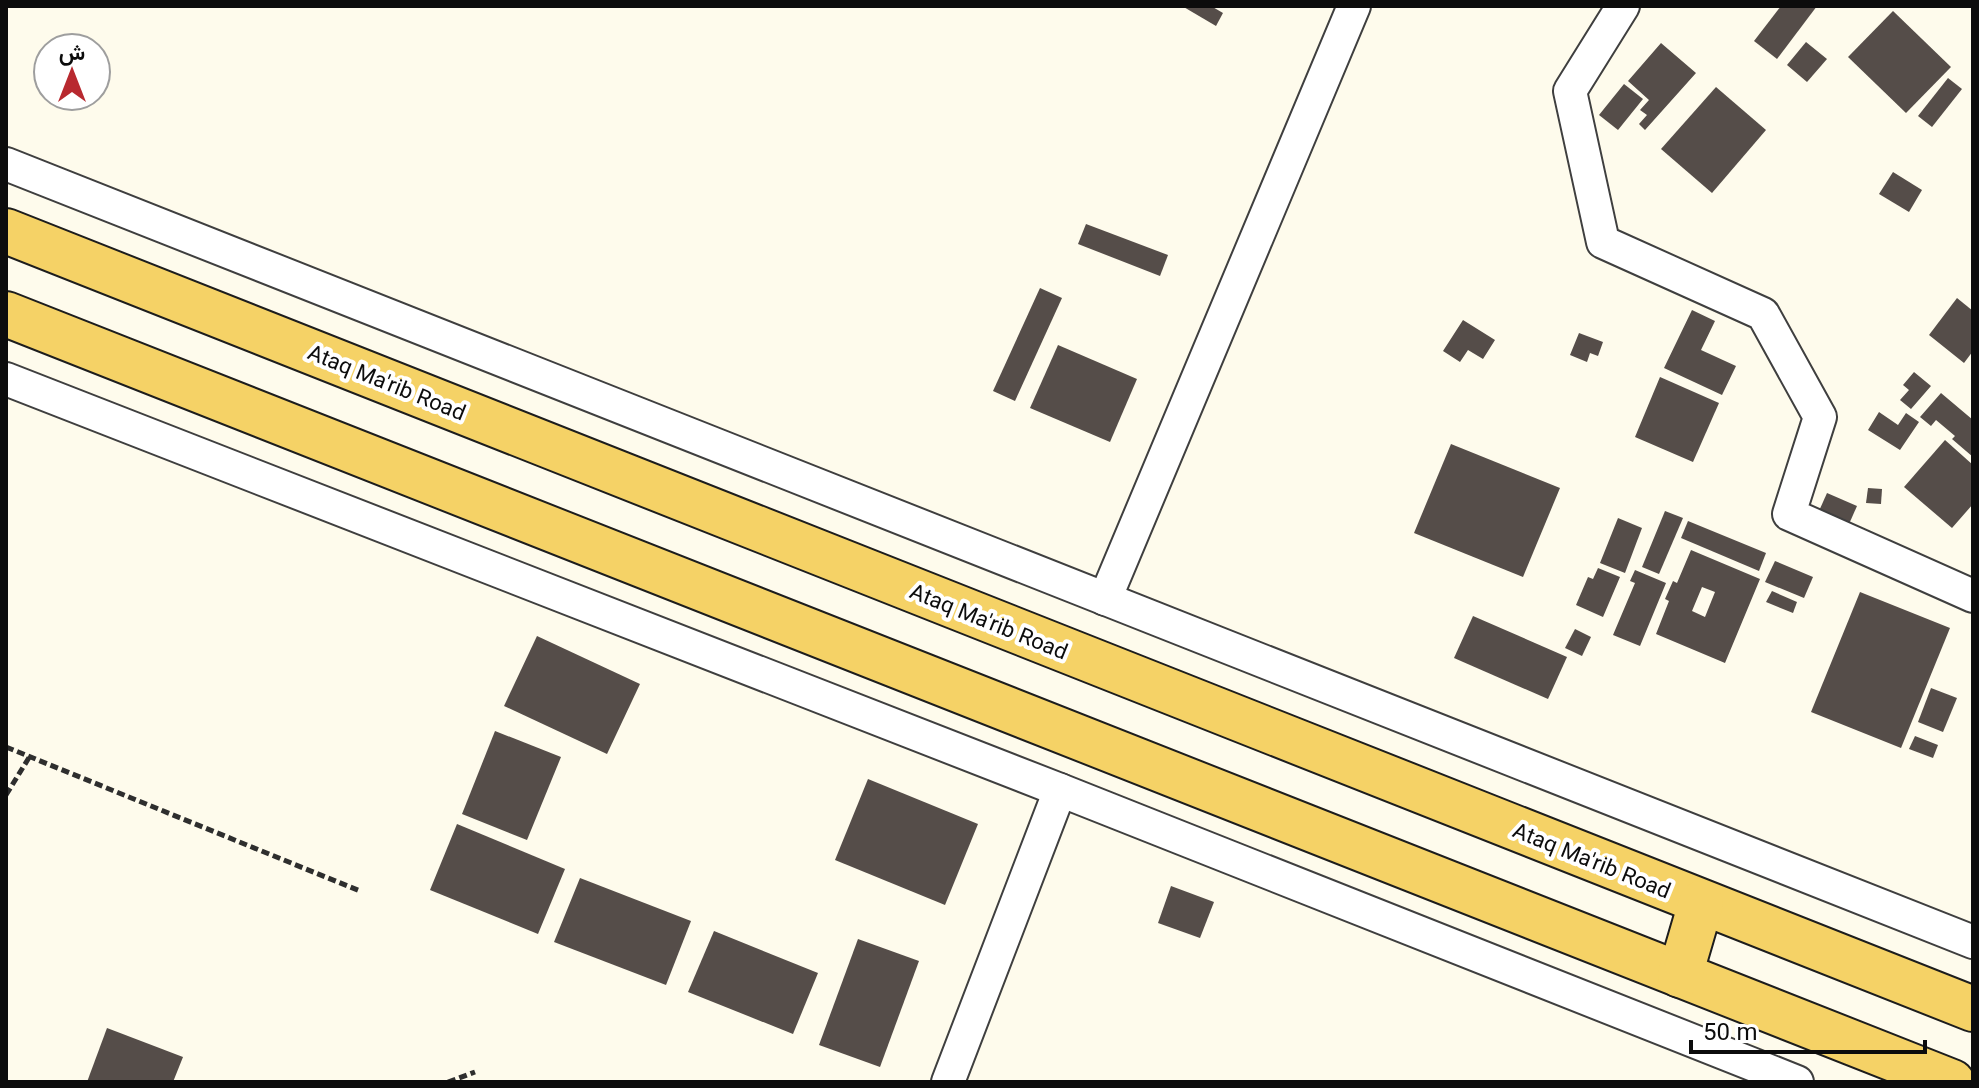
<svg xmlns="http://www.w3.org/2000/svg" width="1979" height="1088" font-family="Georgia,Vazirmatn,serif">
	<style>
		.building { fill: #554d49; fill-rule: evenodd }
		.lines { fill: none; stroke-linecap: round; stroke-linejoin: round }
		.minor-casing { stroke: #3f3f3f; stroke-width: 36 }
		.primary-casing { stroke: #1d1d1d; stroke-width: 48 }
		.path { stroke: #2e2e2e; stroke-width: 5; stroke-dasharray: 8 4; stroke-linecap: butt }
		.minor { stroke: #fff; stroke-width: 32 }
		.primary { stroke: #f5d266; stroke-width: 44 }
		.labels { text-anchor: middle; stroke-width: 8; stroke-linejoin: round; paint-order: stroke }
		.street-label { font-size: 22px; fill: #0c0c0c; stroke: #fff }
	</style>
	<rect width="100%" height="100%" fill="#fefbec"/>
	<g class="building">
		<path d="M1182,6H1211L1223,13L1216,26Z"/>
		<path d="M1781,6H1817L1777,59L1754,41Z"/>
		<path d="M1893,11L1951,67L1906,113L1848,57Z"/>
		<path d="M1806,42L1827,59L1807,82L1787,65Z"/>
		<path d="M1661,43L1696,73L1645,130L1639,124L1647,115L1640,110L1649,100L1628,81Z"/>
		<path d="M1948,78L1962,89L1932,127L1918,116Z"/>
		<path d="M1624,84L1643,99L1618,130L1599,115Z"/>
		<path d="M1716,87L1766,130L1712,193L1661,149Z"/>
		<path d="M1893,172L1922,190L1909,212L1879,194Z"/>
		<path d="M1086,224L1168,255L1160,276L1078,244Z"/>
		<path d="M1040,288L1062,298L1015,401L993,391Z"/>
		<path d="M1957,298L1973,311V351L1964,363L1929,335Z"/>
		<path d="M1692,310L1715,321L1701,350L1736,366L1722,395L1664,368Z"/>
		<path d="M1463,320L1495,340L1483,359L1468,350L1460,362L1443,351Z"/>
		<path d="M1579,333L1603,342L1598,356L1590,353L1587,362L1570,355Z"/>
		<path d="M1058,345L1137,379L1110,442L1030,408Z"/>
		<path d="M1914,372L1931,386L1911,409L1900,400L1909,390L1903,385Z"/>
		<path d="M1660,377L1719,403L1693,462L1635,437Z"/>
		<path d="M1941,393L1973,420L1971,427L1973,429V457L1952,439L1955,436L1936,420L1931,426L1920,417Z"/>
		<path d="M1879,412L1898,425L1906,413L1919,422L1900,450L1868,430Z"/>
		<path d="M1945,440L1973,465V504L1952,528L1904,487Z"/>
		<path d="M1451,444L1560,488L1523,577L1414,533Z"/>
		<path d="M1868,488L1882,489L1881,504L1866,503Z"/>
		<path d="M1827,493L1857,506L1849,524L1819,511Z"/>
		<path d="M1665,511L1683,518L1659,574L1642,567Z"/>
		<path d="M1618,518L1642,528L1625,573L1600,563Z"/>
		<path d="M1688,521L1766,553L1759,571L1681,538Z"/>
		<path d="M1691,550L1760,579L1725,663L1656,634L1669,601L1665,599L1673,581L1677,583ZM1702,587L1715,592L1705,617L1692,611Z"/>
		<path d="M1775,561L1813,577L1804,598L1765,582Z"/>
		<path d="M1598,568L1620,577L1603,617L1576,605L1588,577L1593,579Z"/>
		<path d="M1635,570L1666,583L1640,646L1613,635L1635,583L1630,581Z"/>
		<path d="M1772,591L1797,602L1793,613L1766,602Z"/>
		<path d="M1860,592L1950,628L1901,748L1811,712Z"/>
		<path d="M1473,616L1567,657L1548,699L1454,658Z"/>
		<path d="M1575,629L1591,637L1582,656L1565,648Z"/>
		<path d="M537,636L640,684L607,754L504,706Z"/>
		<path d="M1931,688L1957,698L1943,732L1918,722Z"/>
		<path d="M495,731L561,757L527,840L462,814Z"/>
		<path d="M1915,736L1938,745L1933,758L1909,749Z"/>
		<path d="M868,779L978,824L945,905L835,860Z"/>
		<path d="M457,824L565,869L538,934L430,890Z"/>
		<path d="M580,878L691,921L666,985L554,942Z"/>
		<path d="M1171,886L1214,902L1200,938L1158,923Z"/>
		<path d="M714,931L818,973L793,1034L688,992Z"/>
		<path d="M858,939L919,961L880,1067L819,1045Z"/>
		<path d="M107,1028L183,1057L173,1082H87Z"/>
	</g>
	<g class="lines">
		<defs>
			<g id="minor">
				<path d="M1623,6L1570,91L1603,242L1763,314L1820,417L1789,514L1973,596"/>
				<path d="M6,164L1973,942"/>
				<path d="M6,379L1060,790L1797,1082"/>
				<path d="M1105,599L1354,6"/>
				<path d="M948,1082L1060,790"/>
			</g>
			<g id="primary">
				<path d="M6,231L1973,1009"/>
				<path d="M6,314L1952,1082"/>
				<path d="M1680,975L1701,903"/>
			</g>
		</defs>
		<use href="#minor" class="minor-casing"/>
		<use href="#primary" class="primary-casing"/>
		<g class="path">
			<path d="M6,747L360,891"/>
			<path d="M6,795L30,756"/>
			<path d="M448,1082L475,1072"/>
		</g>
		<use href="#minor" class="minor"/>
		<use href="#primary" class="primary"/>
	</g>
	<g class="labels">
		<g class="street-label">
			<text transform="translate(387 382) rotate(22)" y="8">Ataq Ma'rib Road</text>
			<text transform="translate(989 621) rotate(22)" y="8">Ataq Ma'rib Road</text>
			<text transform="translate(1592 860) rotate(22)" y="8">Ataq Ma'rib Road</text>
		</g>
	</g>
	<rect width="1979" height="1088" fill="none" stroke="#0c0c0c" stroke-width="16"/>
	<g transform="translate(72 72)"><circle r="38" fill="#ffffff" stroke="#9e9e9e" stroke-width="2"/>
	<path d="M0-6L14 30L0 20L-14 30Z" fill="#b8292f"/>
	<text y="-12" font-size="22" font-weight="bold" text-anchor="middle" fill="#0c0c0c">ش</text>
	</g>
	<path d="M1691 1040v12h234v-12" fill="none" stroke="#0c0c0c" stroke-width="4"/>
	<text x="1703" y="1040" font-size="24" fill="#0c0c0c" stroke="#ffffff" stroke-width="6" paint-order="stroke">50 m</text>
</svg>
